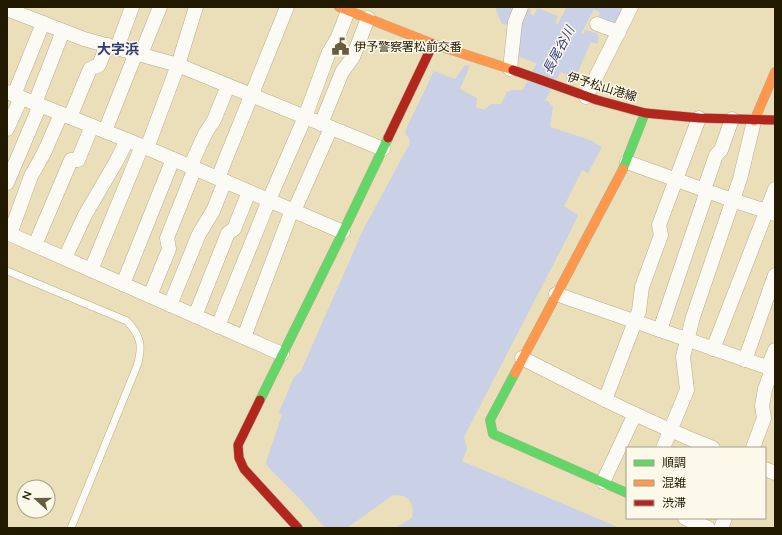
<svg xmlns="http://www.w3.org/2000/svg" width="782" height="535" font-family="Mulish,'Noto Sans JP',sans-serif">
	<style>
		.water { fill: #cad0e5 }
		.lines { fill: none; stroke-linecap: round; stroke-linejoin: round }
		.river { stroke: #cad0e5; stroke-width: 25 }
		.lane-casing { stroke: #b7ae90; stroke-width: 8 }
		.street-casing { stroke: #b7ae90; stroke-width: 15 }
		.fast-casing { stroke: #b7ae90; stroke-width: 10 }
		.slow-casing { stroke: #b7ae90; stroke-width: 10 }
		.jam-casing { stroke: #b7ae90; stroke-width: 10 }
		.lane { stroke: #fcfaf4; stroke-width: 7 }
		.street { stroke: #fcfaf4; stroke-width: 14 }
		.fast { stroke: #63d668; stroke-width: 9 }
		.slow { stroke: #ff974d; stroke-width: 9 }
		.jam { stroke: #b3261e; stroke-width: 9 }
		.labels { text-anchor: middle; stroke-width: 3; stroke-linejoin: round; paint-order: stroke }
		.poi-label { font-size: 12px; fill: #211900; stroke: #fcf8ea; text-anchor: start }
		.street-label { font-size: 12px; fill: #211900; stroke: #fcf8ea }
		.water-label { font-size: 13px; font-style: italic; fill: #364186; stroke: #fcf8ea }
		.quarter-label { font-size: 14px; font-weight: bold; fill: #313b75; stroke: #fcf8ea }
	</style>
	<rect width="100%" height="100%" fill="#eadfb9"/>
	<g class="water">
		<path d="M495,7H515L509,25L502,24Z"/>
		<path d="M571,7H624L615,26L598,19L600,12L593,9L591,15Z"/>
		<path d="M525,8L531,10L530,14L534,16L537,8L558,16L555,23L560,25L562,19L582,26L580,32L584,34L585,30L597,33L599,38L597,44L591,42L573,83L566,80V74L517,56L519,23Z"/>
		<path d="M465,65L470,66L460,89L477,98L476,107L484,110L491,104H501L507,92C517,88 526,91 535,93L537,100L548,101L553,107L550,127L590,140L602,147L588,173L582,170L564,206L578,215L570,232L464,437L467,449L462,461L620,528H395L412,518C415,503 409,494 393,495L347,528H325L301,500L268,467L266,462L282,415L279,412L294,377L301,371L363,230L410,143L409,138L405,134L406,129L434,71L455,79Z"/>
	</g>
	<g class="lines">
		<path class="river" d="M535,93L581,7"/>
		<defs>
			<path id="lane" d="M7,271L127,321C141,336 143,346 137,366L71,528"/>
			<g id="street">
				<path d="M7,9L84,39L178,65L383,149"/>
				<path d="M597,24L619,32"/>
				<path d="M117,48L132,7"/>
				<path d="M141,54L160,7"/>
				<path d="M510,69L515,22L521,7"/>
				<path d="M7,92L147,148L343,232"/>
				<path d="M14,95L43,23"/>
				<path d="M586,97L631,7"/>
				<path d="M35,103L63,31"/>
				<path d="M70,117L90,69L99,65L107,45"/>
				<path d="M321,124L342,72L353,57L368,18"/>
				<path d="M7,129L21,98"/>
				<path d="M105,131L136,53"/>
				<path d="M147,148L178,65L196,7"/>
				<path d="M627,162L732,200L775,214"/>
				<path d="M190,167L205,134L214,120L228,86"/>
				<path d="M218,178L287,7"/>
				<path d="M7,183L40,105"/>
				<path d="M704,190L716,155L721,150L732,119"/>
				<path d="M294,211L331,128"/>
				<path d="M7,233L282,354"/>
				<path d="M10,234L31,176L44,153L61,114"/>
				<path d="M35,245L71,160H78L92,126"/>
				<path d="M65,258L85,215L116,162L127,140"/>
				<path d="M91,270L142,146"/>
				<path d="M123,284L173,159"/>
				<path d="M556,294L775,370"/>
				<path d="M150,296L169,249L167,238L195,168"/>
				<path d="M170,305L199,234L213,211L225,181"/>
				<path d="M195,316L228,233L234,229L249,192"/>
				<path d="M218,326L269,200L305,117L329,52L338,37L348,11"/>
				<path d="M660,330L707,191"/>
				<path d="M244,337L292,210"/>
				<path d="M713,349L775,189"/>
				<path d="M522,358C585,390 647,422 713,448"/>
				<path d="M745,360L775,275"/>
				<path d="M768,367L775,350"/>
				<path d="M605,400L639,311L642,287L661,235L659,225L699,118"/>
				<path d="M663,448L687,390L683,357L693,317L740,179L754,121"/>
				<path d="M753,448L764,418L762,406L765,389L772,369"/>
				<path d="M765,469L775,473"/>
				<path d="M603,482L635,414"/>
				<path d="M685,518L708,528"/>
				<path d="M721,528L725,518"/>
			</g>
			<g id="fast">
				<path d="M623,169L645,113"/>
				<path d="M515,373L490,420L493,434L627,493"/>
				<path d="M260,400L343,232L388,138"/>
			</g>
			<g id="slow">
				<path d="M339,7L433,44L513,70"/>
				<path d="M754,121L775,72"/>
				<path d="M515,373L623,169"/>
			</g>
			<g id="jam">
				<path d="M513,70L597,100L645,113L699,118L775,120"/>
				<path d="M388,138L433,44"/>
				<path d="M260,400L238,445L239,458L244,469L298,528"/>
			</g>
		</defs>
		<use href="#lane" class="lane-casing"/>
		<use href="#street" class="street-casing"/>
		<use href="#fast" class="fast-casing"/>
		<use href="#slow" class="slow-casing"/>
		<use href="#jam" class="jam-casing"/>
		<use href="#lane" class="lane"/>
		<use href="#street" class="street"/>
		<use href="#fast" class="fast"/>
		<use href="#slow" class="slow"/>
		<use href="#jam" class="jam"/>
	</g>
	<defs>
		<symbol id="civic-bare" viewBox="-9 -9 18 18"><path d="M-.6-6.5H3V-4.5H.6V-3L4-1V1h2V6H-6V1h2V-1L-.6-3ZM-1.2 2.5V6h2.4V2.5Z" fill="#675e41" stroke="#fcf8ea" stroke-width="2.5" paint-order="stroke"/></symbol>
	</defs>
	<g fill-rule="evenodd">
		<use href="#civic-bare" x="328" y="34" width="25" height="25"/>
	</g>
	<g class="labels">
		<g class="poi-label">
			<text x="354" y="51">伊予警察署松前交番</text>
		</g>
		<g class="street-label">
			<text transform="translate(602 87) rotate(17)" y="4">伊予松山港線</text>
		</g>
		<g class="water-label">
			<text transform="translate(558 50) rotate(-62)" y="5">長尾谷川</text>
		</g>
		<g class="quarter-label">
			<text x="118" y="54">大字浜</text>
		</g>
	</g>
	<rect width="782" height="535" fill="none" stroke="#211900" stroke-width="16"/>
	<rect x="626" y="447" width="140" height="72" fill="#fcf8ea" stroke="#a49f8c"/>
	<rect x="634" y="460" width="20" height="6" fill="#63d668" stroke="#a49f8c"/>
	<text x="662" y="467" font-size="12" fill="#211900">順調</text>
	<rect x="634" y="480" width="20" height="6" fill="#ff974d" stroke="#a49f8c"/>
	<text x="662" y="487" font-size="12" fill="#211900">混雑</text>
	<rect x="634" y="500" width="20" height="6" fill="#b3261e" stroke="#a49f8c"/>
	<text x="662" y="507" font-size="12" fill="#211900">渋滞</text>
	<g transform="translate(36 499) rotate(291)"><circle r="19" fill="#fcf8ea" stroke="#a49f8c"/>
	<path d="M0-3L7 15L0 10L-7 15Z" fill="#675e41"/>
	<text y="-6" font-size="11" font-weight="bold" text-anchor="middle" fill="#211900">N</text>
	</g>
</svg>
